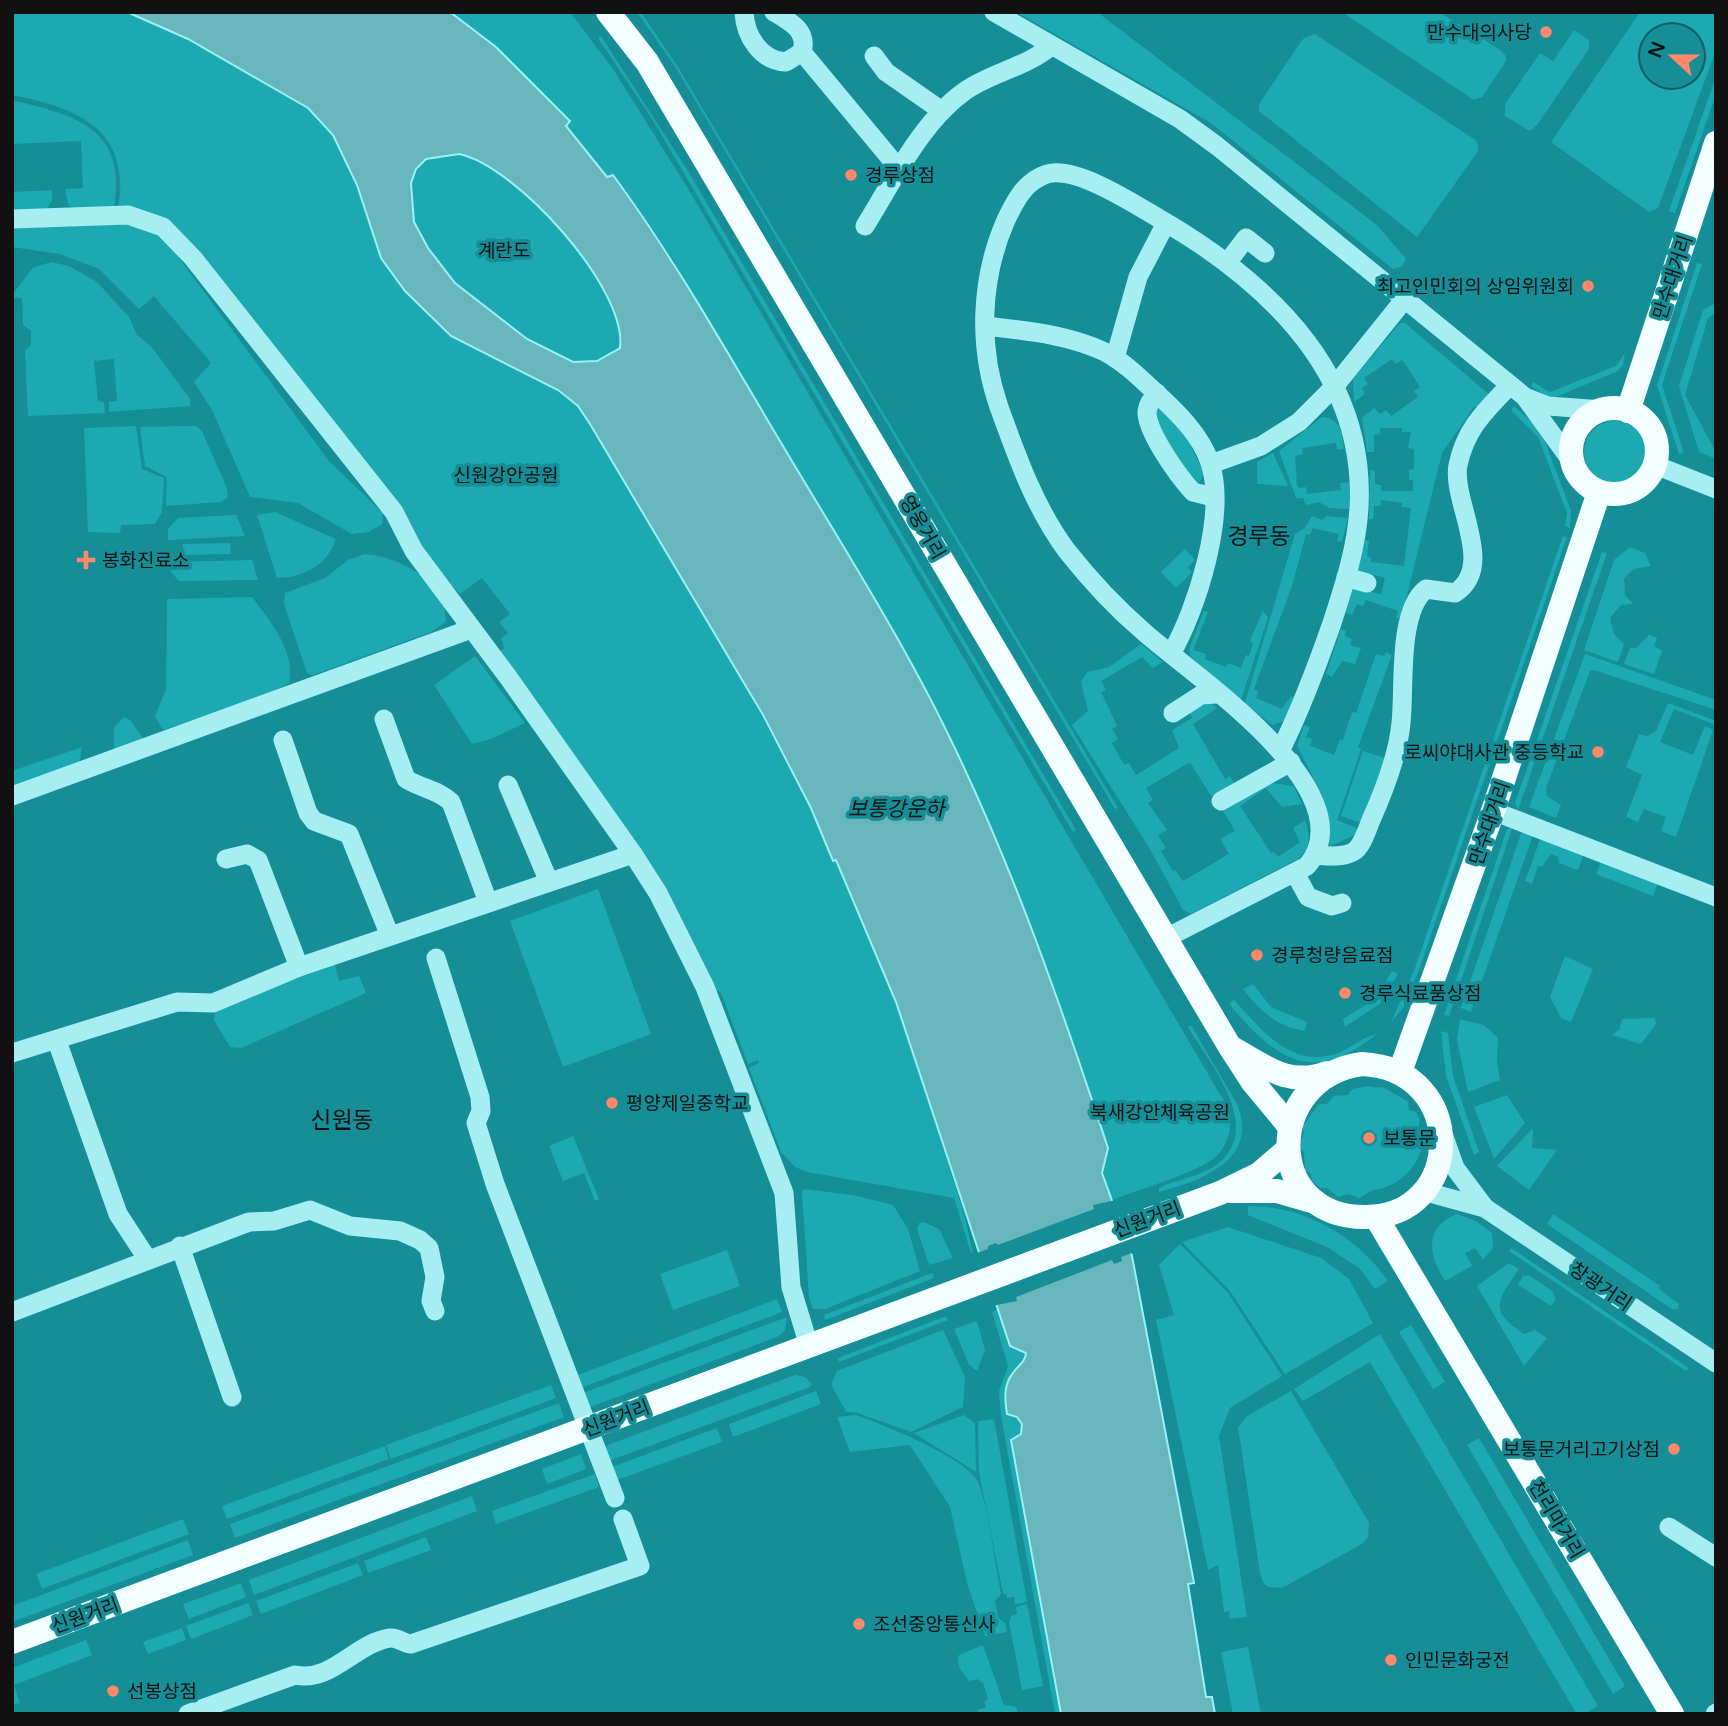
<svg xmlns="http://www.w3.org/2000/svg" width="1728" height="1726" font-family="'Varela Round','Noto Sans KR',sans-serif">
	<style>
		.green { fill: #1da9b1; fill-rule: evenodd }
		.water { fill: #67b6bb; stroke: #99f1f5; stroke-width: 2; fill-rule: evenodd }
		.pier { fill: #158e97 }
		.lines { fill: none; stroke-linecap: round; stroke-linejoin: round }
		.minor { stroke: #a7eef2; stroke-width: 19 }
		.major { stroke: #f2fdff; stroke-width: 24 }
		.poi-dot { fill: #ff8968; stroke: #158e97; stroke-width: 2.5 }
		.labels { text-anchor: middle; stroke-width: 7; stroke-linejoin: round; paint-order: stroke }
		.poi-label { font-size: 19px; fill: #111; stroke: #158e97; text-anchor: start }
		.park-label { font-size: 19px; fill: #111; stroke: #158e97 }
		.street-label { font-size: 19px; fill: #111; stroke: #158e97 }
		.water-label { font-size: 21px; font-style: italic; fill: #111; stroke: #158e97 }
		.quarter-label { font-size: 23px; fill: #111; stroke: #158e97 }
	</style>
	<rect width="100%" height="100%" fill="#158e97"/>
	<g class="green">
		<path d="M12,12H127L188,39L308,108L333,135L357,185L381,258L405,291L451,336L547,384L578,406L721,641L811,808L833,860H836L896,1002L962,1207L973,1252L971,1253L954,1198L807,1172L795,1167L781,1152L749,1068L759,1063L758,1060L748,1064L721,993L714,988L499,652L504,648L501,638L508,633L499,622L510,614L482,578L460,594L430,564L176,228L118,209C132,130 79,108 12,95Z"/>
		<path d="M450,12H570L613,69L690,192L1228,1108C1233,1126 1229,1146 1214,1158C1198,1172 1135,1191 1112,1200L1102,1173L1108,1148C1061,1006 1014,867 948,733C868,570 760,422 674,261L613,175L607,177L565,125L570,121L496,47Z"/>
		<path d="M637,12H641L678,67L1118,808L1115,809L676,68Z"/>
		<path d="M1016,12H1097L1377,225L1406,259L1402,266L1393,269L1211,123Z"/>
		<path d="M1342,12H1439L1499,49L1506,56V61L1482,97L1474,100Z"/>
		<path d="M1640,12H1716V50L1658,208L1649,212L1551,142ZM1651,35H1693V77H1651Z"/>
		<path d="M1574,30L1589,40V49L1537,125L1530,131L1505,116V104L1540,53L1553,61Z"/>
		<path d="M1315,34L1477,141L1478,151L1417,237L1259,111V104L1298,46L1304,38Z"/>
		<path d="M601,36L688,171L1076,830L1073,832L652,119L598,38Z"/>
		<path d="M1716,76V94L1675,213L1669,211Z"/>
		<path d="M12,100C78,116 127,128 114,209H74L68,204L65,189L83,188L81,141L12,144Z"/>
		<path d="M459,154C515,165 628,289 620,348L597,361L573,362L527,339L455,283L428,247L414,222L411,183L416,169L426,159Z"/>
		<path d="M52,190V200L47,209L12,213V192Z"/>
		<path d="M129,223L153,229L168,243L329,461L383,513L382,524L369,532L352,534L298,503L250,497L212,410L194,382L211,363L154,296L139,309L99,269L60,254L12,247V226Z"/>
		<path d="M51,262L69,266L97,282L129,317L137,335L151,346L190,399V406L109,412V402L117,401L114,359L94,361L98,401L104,402L105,413L28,416L25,350L31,345V331L23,325L22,298H12V295L33,268Z"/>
		<path d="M1697,263L1702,264L1662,385L1684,453L1679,454L1657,385Z"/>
		<path d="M1716,303V313L1708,318L1685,395L1716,452V459L1699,452L1679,386L1703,310Z"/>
		<path d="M1400,323H1405L1491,396L1480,407H1474L1442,453L1401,619L1396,617L1398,611L1366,600L1363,606L1357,604L1352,615L1346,613L1353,588L1381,594L1385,578L1358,571L1365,540L1369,541L1367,556L1371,557V562L1404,566L1411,508L1402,507V503L1381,500L1380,506H1374L1373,519H1369L1370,470L1375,471V484L1381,485V491H1413V480H1409V470L1414,469V449L1408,448L1411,432H1402V428H1380V434L1374,435V452H1367L1362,418L1374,408L1380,414L1386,410L1391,416L1418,397L1414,391L1420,387C1414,378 1409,369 1402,360L1396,364L1392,359L1364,378L1368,384L1362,388L1365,394L1354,402L1353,379Z"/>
		<path d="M1625,353L1623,365L1618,371L1551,399L1531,386L1533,382L1550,392L1616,366Z"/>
		<path d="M1514,406L1535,425L1543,436L1571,511L1570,528L1565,526L1567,513L1538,437L1511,410Z"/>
		<path d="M1157,407L1187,437L1204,474L1199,483L1174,459L1153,410Z"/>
		<path d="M1322,417C1340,418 1342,433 1344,449L1337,450L1336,443L1302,448L1303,454L1295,456L1297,484L1299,488L1306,487L1307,494L1341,490L1340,483L1349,482V509L1329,508L1319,502L1306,505L1303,498H1296L1279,451Z"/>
		<circle cx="1615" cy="452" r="31"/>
		<path d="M136,426L142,469L164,478L162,512L155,524L121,525L120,533L88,532L84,428Z"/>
		<path d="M184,426H196L202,431L227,488L228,497L221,502L166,506L167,477L145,466L140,427Z"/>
		<path d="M1273,453L1288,486L1257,484V462Z"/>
		<path d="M275,512L336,539C328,565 303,578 277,578L257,515Z"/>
		<path d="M236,515L245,536L168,540V529L178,518Z"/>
		<path d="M1312,516L1322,520L1327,516L1348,518L1342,542L1337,541L1339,534L1313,528L1310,535L1306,534L1292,586L1254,689L1258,691L1256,698L1282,709L1291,696L1294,697L1284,721L1272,725L1245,703L1295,534L1305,528Z"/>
		<path d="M1563,536L1567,537L1419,970L1403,1008L1391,1022L1415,968Z"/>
		<path d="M230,543L231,554L183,555V544Z"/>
		<path d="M1630,547L1645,553L1651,566L1634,569L1624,578L1625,595L1633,604L1621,605L1610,618L1614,634L1624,644L1618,662L1584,650L1614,560Z"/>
		<path d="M1185,549L1195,560L1188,567L1192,572L1176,588L1161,572Z"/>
		<path d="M1602,552L1607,553L1518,810L1515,803Z"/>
		<path d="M364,554C399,556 448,582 446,622L431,632L313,675L307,673L284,604L285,593L325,578L348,560Z"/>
		<path d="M252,560L258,580L179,581L171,572L170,562Z"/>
		<path d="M252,597C270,621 296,651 289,683L268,695L163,730L155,716L166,689L167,599Z"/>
		<path d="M1204,611L1208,612L1193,650L1206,654L1205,659L1226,667L1228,663L1241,668L1246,655L1249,656L1253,643L1250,641L1263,611L1268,617L1241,700L1191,657L1189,649Z"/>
		<path d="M1341,629L1346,631L1345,636L1352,639L1350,645L1361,648L1355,664L1342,661L1332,677L1326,674Z"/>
		<path d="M1649,635L1657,638L1654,646L1662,651L1654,674L1624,664L1630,648H1636Z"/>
		<path d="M1141,644L1163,662L1153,668L1142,657L1101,681L1106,690L1101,692L1117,726L1112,729L1118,739L1112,743L1124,765L1129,763L1136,775L1179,748L1172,730L1192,718L1189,711L1210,702L1217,708L1193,724L1225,779L1230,776L1234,783L1211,796L1190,762L1146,788L1153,800L1148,803L1167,830L1158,835L1166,848L1161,851L1173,871L1175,870L1183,881L1229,854L1220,839L1235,831L1222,809L1273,783L1294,786L1302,804L1282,807L1266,788L1240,806L1271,853L1274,852L1278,857L1300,842L1293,828L1305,820C1310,836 1311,847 1298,859L1191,914L1183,910L1150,849L1072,725L1088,711L1081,682L1087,672L1109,667Z"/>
		<path d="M1386,652L1392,655L1358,747L1361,749L1337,820L1359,829L1358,834L1330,846L1323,797L1297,746L1304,725L1310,727L1306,737L1312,739L1310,746L1334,755L1340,739L1343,740L1352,712L1356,713L1376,654L1384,656Z"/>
		<path d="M1585,654L1716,700V710L1594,670L1590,671L1546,788L1547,796L1561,805L1556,818L1529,807Z"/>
		<path d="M475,656L525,723L491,739L472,744L434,685Z"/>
		<path d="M1668,703L1716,721L1713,724L1674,709L1660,742L1693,755L1705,726L1713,730L1676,837L1661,831L1666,817L1644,809L1638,822L1626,817L1642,775L1626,767L1639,734L1647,736L1656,731Z"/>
		<path d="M124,717L130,720L143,738L140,743L118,752L114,749V727Z"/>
		<path d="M82,747L79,765L12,790V771Z"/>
		<path d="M1363,751L1385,758L1363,824L1341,816Z"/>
		<path d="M1513,826L1449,1016L1444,1015L1507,829Z"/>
		<path d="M1522,831L1533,835L1471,1012L1461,1008Z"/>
		<path d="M1541,837L1584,853L1578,870L1559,863L1558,857L1551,854L1542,867L1538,866L1532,884L1525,881Z"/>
		<path d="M1601,861L1658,883L1653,896L1596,874Z"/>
		<path d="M598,889L651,1034L563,1067L510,921Z"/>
		<path d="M1565,956L1593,969L1571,1022L1561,1018L1550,997Z"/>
		<path d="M334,961L339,981L359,976L366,993L241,1048L230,1047L214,1020L215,1009Z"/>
		<path d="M1392,971L1398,974L1381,1003L1345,1027L1343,1019L1374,1000Z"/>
		<path d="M1253,984L1271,1007L1307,1022L1305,1031C1277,1027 1260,1011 1243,989Z"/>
		<path d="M1234,1000C1262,1030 1292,1070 1338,1053C1351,1048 1364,1036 1377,1034C1311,1086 1278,1061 1229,1004Z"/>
		<path d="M1655,1018L1656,1024L1641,1044L1612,1035L1620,1029L1622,1019Z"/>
		<path d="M1460,1019L1484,1025L1498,1038L1497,1059L1500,1080L1468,1092L1457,1040Z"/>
		<path d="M1191,1025L1237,1104C1260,1160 1201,1181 1159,1192V1188L1165,1185C1182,1179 1206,1174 1220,1162C1263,1125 1209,1063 1188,1027Z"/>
		<path d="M1441,1031L1448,1033L1453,1076L1479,1152L1474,1155L1446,1076Z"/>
		<path d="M1369,1086C1372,1088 1376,1087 1381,1087C1384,1087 1404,1099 1408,1102L1409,1110L1416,1112L1420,1121L1418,1129L1423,1136C1422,1165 1401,1186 1374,1190C1367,1191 1366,1196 1359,1198L1349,1194L1338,1197L1327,1188H1320L1312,1181L1311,1174L1305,1170L1304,1152L1299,1146L1304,1133L1303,1126L1319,1104H1327L1334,1096L1348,1095L1352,1089Z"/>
		<path d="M1507,1095L1525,1123L1494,1159L1474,1107Z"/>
		<path d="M1533,1128L1532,1148L1557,1150L1529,1190L1497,1166Z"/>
		<path d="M573,1136L599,1199L595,1201L584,1173L563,1181L549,1146Z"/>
		<path d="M805,1189L858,1196L893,1205L908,1229L920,1271L825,1309H813L809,1298L802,1191Z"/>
		<path d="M1248,1206C1305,1206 1357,1236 1388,1281L1375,1289L1359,1268L1327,1247L1248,1215Z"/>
		<path d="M1457,1214L1476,1221L1492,1233L1493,1248L1483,1260L1475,1248L1465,1253L1472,1266L1445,1281C1429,1256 1423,1227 1457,1214Z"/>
		<path d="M1553,1214L1660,1286L1659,1289L1679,1304L1677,1309H1672L1547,1224Z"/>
		<path d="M924,1222L939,1229L953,1258L929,1265L917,1229L919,1223Z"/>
		<path d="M1228,1227L1321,1258L1349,1279L1373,1323L1285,1374L1230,1291L1182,1242Z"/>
		<path d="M1180,1244L1228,1293L1282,1376L1230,1408L1219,1436L1247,1617L1230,1619L1229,1611L1224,1612L1218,1565L1208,1570L1156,1320L1174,1315L1159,1265Z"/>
		<path d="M1511,1248L1689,1368L1686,1371L1509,1251Z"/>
		<path d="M727,1250L740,1286L673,1310L660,1274Z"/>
		<path d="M1509,1263L1519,1269C1498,1300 1487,1310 1524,1334L1535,1330L1547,1338L1524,1366L1477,1286Z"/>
		<path d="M932,1273L934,1278L825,1320L824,1315Z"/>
		<path d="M1529,1275L1552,1291L1556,1299L1551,1306L1518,1285L1523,1276Z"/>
		<path d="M777,1299L782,1312L578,1389L573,1377Z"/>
		<path d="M997,1310L1011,1346L1026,1353C1023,1379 1001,1372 1007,1414L1017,1417L1022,1424L1021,1434L1011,1441L1061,1714H1055L1001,1416L999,1391L1008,1366L992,1312Z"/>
		<path d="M946,1316L948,1320L839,1362L838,1358Z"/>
		<path d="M787,1317L785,1330L779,1336L593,1406L589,1407L580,1394Z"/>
		<path d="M977,1321L985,1350L977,1371L969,1365L954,1329Z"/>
		<path d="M1411,1325L1445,1382L1433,1389L1399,1332Z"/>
		<path d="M943,1330L965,1377L963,1407L911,1432L855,1412H846L831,1384L837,1371Z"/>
		<path d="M1380,1334L1598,1706L1584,1714L1576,1713L1370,1362L1303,1401L1294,1389Z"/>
		<path d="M795,1375L805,1377L812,1384L810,1387L606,1462L605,1449L608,1445Z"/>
		<path d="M551,1385L556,1398L391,1459L386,1445Z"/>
		<path d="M816,1391L821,1404L733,1437L729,1424Z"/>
		<path d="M1291,1391L1369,1523L1368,1537L1362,1544L1282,1588L1268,1587L1263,1582L1260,1573L1238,1427L1247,1416Z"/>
		<path d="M559,1403L564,1417L235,1538L230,1524Z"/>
		<path d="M856,1415C881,1424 969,1459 978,1482C989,1510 995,1563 1001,1594L995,1601L998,1618L1005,1623L1007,1632L985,1636L967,1583L950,1507L910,1445L850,1452L837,1417Z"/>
		<path d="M964,1415L975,1423L976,1472L914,1433Z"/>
		<path d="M994,1419L1027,1602L1015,1604L1014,1597L1007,1598L1006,1594H1003L979,1472L978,1421Z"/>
		<path d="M717,1428L722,1442L614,1481L609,1468Z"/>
		<path d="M1479,1438L1625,1686L1613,1694L1467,1445Z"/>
		<path d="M385,1446L389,1459L227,1519L222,1506Z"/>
		<path d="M581,1454L586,1469L547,1484L542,1469Z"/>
		<path d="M595,1474L599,1487L496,1524L492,1511Z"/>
		<path d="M472,1496L477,1511L254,1595L249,1580Z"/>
		<path d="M183,1519L189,1534L42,1589L36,1574Z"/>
		<path d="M426,1537L431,1550L368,1573L364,1561Z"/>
		<path d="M188,1540L193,1555L12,1622V1606Z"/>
		<path d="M358,1563L363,1575L261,1614L256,1601Z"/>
		<path d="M241,1583L246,1597L189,1619L183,1604Z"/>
		<path d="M248,1603L253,1615L191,1639L186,1626Z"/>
		<path d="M1027,1604L1043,1686L1022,1690L1009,1622L1011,1616L1017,1614L1016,1607Z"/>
		<path d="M182,1628L186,1640L148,1654L143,1642Z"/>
		<path d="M86,1640L92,1655L14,1685L20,1703L12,1705V1668Z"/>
		<path d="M983,1645L1004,1705L1016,1707L1018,1714H978L977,1710L986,1707L984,1702L988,1699L983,1683L977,1679L969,1681C963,1672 955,1666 959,1655Z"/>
		<path d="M1248,1647L1261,1714H1233L1221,1652Z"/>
	</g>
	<path class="water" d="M127,12H450L496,47L570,121L566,126L607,177L613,175C674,258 724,347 777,436C835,534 897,630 947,732C1013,866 1061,1006 1108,1148L1102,1173L1132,1256L1194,1583L1188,1584L1206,1697H1212L1215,1714H1061L1011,1440L1021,1434L1022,1424L1017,1417L1007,1414C1005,1400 1003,1385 1013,1373C1018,1365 1025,1363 1026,1353L1010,1346L896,1002L836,860L833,861L811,808L763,715L590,424L578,406L558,390L451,336L405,291L381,258L357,185L333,135L308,108L188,39ZM459,154C515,165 628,289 620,348L597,361L573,362L527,339L455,283L428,248L414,222L411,183L416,169L426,159Z"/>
	<path class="pier" d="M1116,1200L1135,1252L1121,1257L1122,1261L1114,1264L1112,1260L1016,1297L1017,1301L992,1306L974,1254L988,1249V1246L996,1243L998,1245L1094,1209L1093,1205Z"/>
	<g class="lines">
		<g class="minor">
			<path d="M744,12C745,36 761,61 786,62L802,52"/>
			<path d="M774,12C791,22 808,31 802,52L900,170"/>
			<path d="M994,12L1180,119L1217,146L1525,397L1572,462"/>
			<path d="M874,56L886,72L942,111"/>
			<path d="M12,219L128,215L163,227L193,258L394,512L414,551L508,677L633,854L658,893L705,987L784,1193L791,1287L809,1346"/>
			<path d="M865,226C893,181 921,122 965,91C992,72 1025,68 1051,46"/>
			<path d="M1227,263L1246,238L1265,253"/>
			<path d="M985,326C1027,331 1067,334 1105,352C1124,362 1140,378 1155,392C1177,412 1201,435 1210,463C1227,514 1197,609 1171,654"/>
			<path d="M1115,358L1138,277L1166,223"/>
			<path d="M1157,393C1152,399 1147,405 1147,413C1148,434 1179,477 1193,492L1213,497"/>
			<path d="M1525,397L1548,406L1603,410"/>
			<path d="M1211,464L1261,446L1299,422L1334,387L1404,300"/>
			<path d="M1655,465L1716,489"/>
			<path d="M1346,577L1367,583"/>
			<path d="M1173,713L1201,695L1216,694"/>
			<path d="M384,719L406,779C422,789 437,789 451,802L488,902"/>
			<path d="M283,740L308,813L314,821L349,834L390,936"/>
			<path d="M508,785L549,882"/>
			<path d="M12,796L471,629"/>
			<path d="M1221,801L1291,762"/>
			<path d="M1493,811L1716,897"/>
			<path d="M1316,855C1327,856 1342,858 1353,852C1362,847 1367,830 1371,820C1384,791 1398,755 1401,723C1405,689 1397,612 1426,589L1455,593C1497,566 1451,501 1458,465C1466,428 1485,411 1510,385"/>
			<path d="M226,859L247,854L258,860L299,967"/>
			<path d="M1295,873L1308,897L1332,906L1342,903"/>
			<path d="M1166,938L1307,866C1370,791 1192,675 1144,632C1116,608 1090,580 1067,551C1035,508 1017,457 999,407C978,347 980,279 1006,220C1015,201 1025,181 1047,174C1078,165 1142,209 1170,225C1273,287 1366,377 1359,507C1357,547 1344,586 1332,623C1317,666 1301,709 1281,749"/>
			<path d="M436,958L480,1097L481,1111L476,1123L495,1184L615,1498"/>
			<path d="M57,1041L118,1214L148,1260"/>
			<path d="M12,1053L177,1002L213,1003L299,967L633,854"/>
			<path d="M1443,1134L1455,1168L1485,1208"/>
			<path d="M1423,1191L1485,1208L1716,1363"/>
			<path d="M180,1246L232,1397"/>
			<path d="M12,1312L249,1222L274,1221L310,1210L350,1226L400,1231L420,1240L429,1248L435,1277L431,1301L435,1311"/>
			<path d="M1669,1527L1716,1557"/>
			<path d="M188,1714L295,1675C332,1683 355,1643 390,1638C398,1637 404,1644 411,1644L640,1566L623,1519"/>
			<path d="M1715,1714L1716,1713"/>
		</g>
		<g class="major">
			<path d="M608,12L647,62L1230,1047L1252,1081L1290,1127"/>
			<circle cx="1614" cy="451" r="43"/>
			<path d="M1628,411L1716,143"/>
			<path d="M1232,1048C1266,1067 1288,1087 1327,1073"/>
			<path d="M1362,1064C1469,1069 1465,1218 1365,1217C1262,1217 1265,1077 1362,1064Z"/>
			<path d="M1400,1072L1493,811L1599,492"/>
			<path d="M1231,1191H1277L1315,1202"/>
			<path d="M1376,1217L1672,1714"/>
			<path d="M12,1642L1220,1193L1259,1174L1287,1150"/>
		</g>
	</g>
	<g class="poi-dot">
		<circle cx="1546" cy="32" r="7"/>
		<circle cx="851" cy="175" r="7"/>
		<circle cx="1588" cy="286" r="7"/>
		<path d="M82.5 549.5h7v7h7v7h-7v7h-7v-7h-7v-7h7z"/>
		<circle cx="1598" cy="752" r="7"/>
		<circle cx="1257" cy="955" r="7"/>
		<circle cx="1345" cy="993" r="7"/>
		<circle cx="612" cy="1103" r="7"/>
		<circle cx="1369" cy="1138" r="7"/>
		<circle cx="1674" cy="1449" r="7"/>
		<circle cx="859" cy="1624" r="7"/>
		<circle cx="1391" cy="1660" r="7"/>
		<circle cx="113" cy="1691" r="7"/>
	</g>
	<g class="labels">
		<g class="poi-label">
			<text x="1532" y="39" text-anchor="end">만수대의사당</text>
			<text x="865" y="182">경루상점</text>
			<text x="1574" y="293" text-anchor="end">최고인민회의 상임위원회</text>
			<text x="102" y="567">봉화진료소</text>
			<text x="1584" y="759" text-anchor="end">로씨야대사관 중등학교</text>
			<text x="1271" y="962">경루청량음료점</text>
			<text x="1359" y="1000">경루식료품상점</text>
			<text x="626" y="1110">평양제일중학교</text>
			<text x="1383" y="1145">보통문</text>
			<text x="1660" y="1456" text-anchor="end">보통문거리고기상점</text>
			<text x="873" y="1631">조선중앙통신사</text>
			<text x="1405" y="1667">인민문화궁전</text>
			<text x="127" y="1698">선봉상점</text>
		</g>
		<g class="park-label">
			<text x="504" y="257">계란도</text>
			<text x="506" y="482">신원강안공원</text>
			<text x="1160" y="1119">북새강안체육공원</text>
		</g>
		<g class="street-label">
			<text transform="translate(1672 277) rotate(-72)" y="7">만수대거리</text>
			<text transform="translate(923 527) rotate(60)" y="7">영웅거리</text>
			<text transform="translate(1489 823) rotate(-71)" y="7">만수대거리</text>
			<text transform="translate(1147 1219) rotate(-20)" y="7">신원거리</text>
			<text transform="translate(1601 1286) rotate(34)" y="7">창광거리</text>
			<text transform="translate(616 1418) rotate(-21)" y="7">신원거리</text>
			<text transform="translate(1557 1519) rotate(59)" y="7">천리마거리</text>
			<text transform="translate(85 1615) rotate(-20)" y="7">신원거리</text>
		</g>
		<g class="water-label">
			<text x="896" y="816">보통강운하</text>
		</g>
		<g class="quarter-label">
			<text x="1259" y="544">경루동</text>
			<text x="342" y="1128">신원동</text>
		</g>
	</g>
	<rect width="1728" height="1726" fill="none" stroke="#111111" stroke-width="28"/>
	<g transform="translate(1672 56) rotate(292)"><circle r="33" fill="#158e97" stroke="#135c61" stroke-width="2"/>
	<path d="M0-5L12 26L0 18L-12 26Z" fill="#ff8968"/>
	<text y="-10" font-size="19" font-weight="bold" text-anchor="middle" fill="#111111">N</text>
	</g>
</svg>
